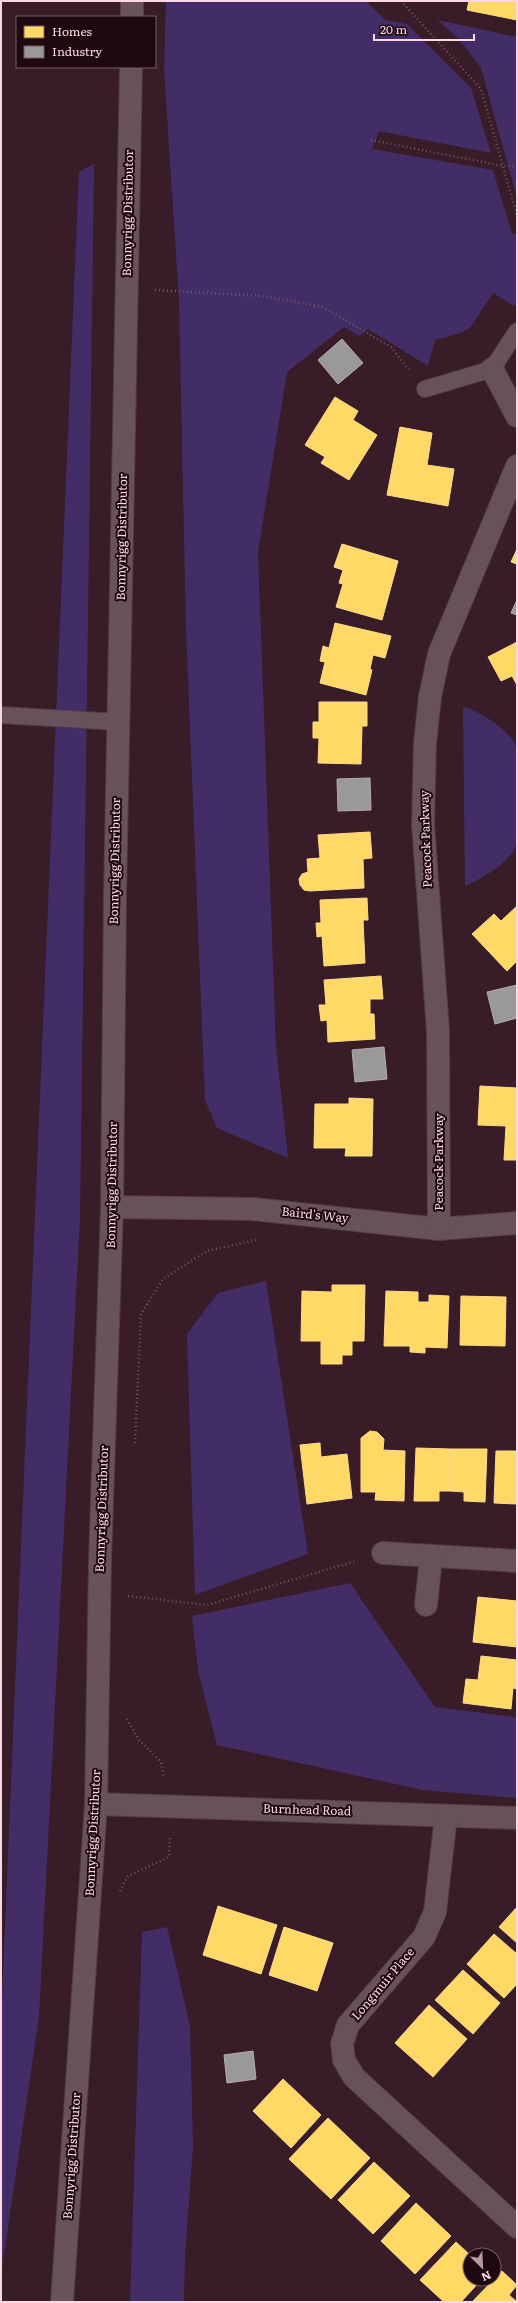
<svg xmlns="http://www.w3.org/2000/svg" width="518" height="2303" font-family="Literata,serif">
	<style>
		.green { fill: #432d66 }
		.homes { fill: #ffd966; stroke: #fed98c }
		.industry { fill: #999; stroke: #b6acaf }
		.lines { fill: none; stroke-linecap: round; stroke-linejoin: round }
		.lane-casing { stroke: #523b45; stroke-width: 18 }
		.street-casing { stroke: #523b45; stroke-width: 24 }
		.secondary-casing { stroke: #523b45; stroke-width: 24 }
		.path { stroke: #69575f; stroke-width: 2.5; stroke-dasharray: 1 3; stroke-linecap: butt }
		.lane { stroke: #67515a; stroke-width: 16 }
		.street { stroke: #67515a; stroke-width: 22 }
		.secondary { stroke: #685359; stroke-width: 22 }
		.labels { text-anchor: middle; stroke-width: 4; stroke-linejoin: round; paint-order: stroke }
		.street-label { font-size: 12px; fill: #fbd8e3; stroke: #1e0811 }
	</style>
	<rect width="100%" height="100%" fill="#381d29"/>
	<g class="green">
		<path d="M166,1H366L385,20L407,24L471,88L491,153L379,131L372,149L493,170L512,234L517,233V302L514,306L493,293L470,328L460,333L435,340L428,366L368,329L359,336L344,327L287,372L258,552L276,1047L288,1158L217,1128L205,1100L186,628L179,302L164,67Z"/>
		<path d="M437,20L517,37V198L481,68L459,39Z"/>
		<path d="M94,164L80,1217L39,2017L1,2274V2021L79,172Z"/>
		<path d="M463,706C479,712 514,731 517,751C518,766 517,784 517,800C517,813 518,830 517,842C512,862 482,879 465,886Z"/>
		<path d="M266,1281L308,1554L195,1595L187,1334L218,1293Z"/>
		<path d="M350,1583L435,1707L517,1717V1798L423,1790L217,1745L198,1671L192,1616Z"/>
		<path d="M167,1927L190,2026L193,2146L185,2256L184,2302H130L142,1932Z"/>
	</g>
	<g class="homes">
		<path d="M469,1H517V20L467,10Z"/>
		<path d="M335,397L358,411L353,420L377,435L349,480L321,463L325,457L305,445Z"/>
		<path d="M400,427L432,433L427,465L454,469L448,506L387,495Z"/>
		<path d="M342,544L398,561L382,620L336,607L343,584L339,583L343,570L334,567Z"/>
		<path d="M517,549V564L511,562Z"/>
		<path d="M335,623L391,636L385,658L373,655L370,669L372,670L366,695L320,683L325,662L320,661L323,646L329,648Z"/>
		<path d="M517,642V685L512,676L501,681L488,657Z"/>
		<path d="M319,702H367V726H362L361,764L318,763L319,738H313V722H319Z"/>
		<path d="M370,832L372,858L363,859L364,888L310,891L304,890L300,885L299,879L302,874L308,872L307,859L320,858L318,835Z"/>
		<path d="M367,898L368,920H363L365,963L324,966L322,936L317,937L316,923H321L320,900Z"/>
		<path d="M517,906V961L507,971L472,934L494,914L501,921Z"/>
		<path d="M381,976L383,999H370V1014H374L375,1039L328,1042L327,1020L321,1021L319,1005H326L324,980Z"/>
		<path d="M480,1086L517,1088V1160H504L506,1126L478,1125Z"/>
		<path d="M349,1098L373,1099L372,1156H345L346,1148H314L315,1104H349Z"/>
		<path d="M332,1285H365L364,1341H352V1355H342V1364H321V1341H301L302,1291L332,1292Z"/>
		<path d="M386,1291L418,1292V1302H429V1295L449,1296L447,1348L425,1347V1353L410,1352V1346H384Z"/>
		<path d="M461,1296L506,1297L505,1346L460,1345Z"/>
		<path d="M370,1431L377,1432L384,1439L383,1450L405,1451L404,1501L375,1500L376,1492H361V1438Z"/>
		<path d="M320,1443L321,1457L347,1454L352,1498L307,1504L300,1445Z"/>
		<path d="M416,1448L451,1449L450,1491H439V1501H414Z"/>
		<path d="M451,1449H487L485,1502L464,1501V1492L450,1491Z"/>
		<path d="M496,1451H517V1504L494,1503Z"/>
		<path d="M478,1597L517,1601V1647L473,1642Z"/>
		<path d="M481,1656L517,1660V1689L513,1688L511,1709L463,1703L466,1679L478,1680Z"/>
		<path d="M218,1906L277,1925L261,1974L203,1955Z"/>
		<path d="M517,1907V1943L499,1927Z"/>
		<path d="M284,1927L333,1943L317,1991L269,1975Z"/>
		<path d="M494,1934L517,1954V1984L504,1998L467,1964Z"/>
		<path d="M463,1970L500,2003L473,2034L435,2000Z"/>
		<path d="M429,2005L467,2039L433,2077L395,2043Z"/>
		<path d="M283,2079L321,2115L291,2148L253,2111Z"/>
		<path d="M328,2118L370,2158L331,2199L289,2159Z"/>
		<path d="M374,2162L410,2196L373,2234L338,2200Z"/>
		<path d="M416,2203L451,2236L415,2274L381,2241Z"/>
		<path d="M456,2242L470,2255V2279H482L461,2302H444L420,2280Z"/>
		<path d="M502,2271L517,2285L509,2295L517,2302H472Z"/>
	</g>
	<g class="industry">
		<path d="M342,339L363,363L338,384L318,360Z"/>
		<path d="M517,600V615L511,613Z"/>
		<path d="M370,778L371,810L338,811L337,779Z"/>
		<path d="M517,985V1018L495,1024L487,992Z"/>
		<path d="M384,1047L387,1079L355,1082L352,1050Z"/>
		<path d="M253,2051L256,2079L227,2083L224,2055Z"/>
	</g>
	<g class="lines">
		<defs>
			<g id="lane">
				<path d="M425,389L492,369L517,331"/>
				<path d="M1,715L118,722"/>
			</g>
			<g id="street">
				<path d="M492,369L517,416"/>
				<path d="M112,1207L253,1209L439,1229L517,1223"/>
				<path d="M439,1229L438,1031L423,824L425,743L430,697L439,654L517,466"/>
				<path d="M383,1553L517,1561"/>
				<path d="M426,1605L431,1558"/>
				<path d="M96,1804L517,1818"/>
				<path d="M446,1816L435,1912L424,1937L348,2025L342,2044L344,2060L354,2077L517,2227"/>
			</g>
			<g id="secondary">
				<path d="M132,17V1"/>
				<path d="M62,2302L96,1804L100,1561L112,1207L115,897L131,67"/>
			</g>
		</defs>
		<use href="#lane" class="lane-casing"/>
		<use href="#street" class="street-casing"/>
		<use href="#secondary" class="secondary-casing"/>
		<g class="path">
			<path d="M401,1L481,89L517,216"/>
			<path d="M371,140L503,166H517"/>
			<path d="M155,290L264,296L323,307L391,347L409,370"/>
			<path d="M135,1443L141,1314L163,1279L207,1251L256,1240"/>
			<path d="M128,1596L207,1605L356,1561"/>
			<path d="M127,1719L139,1740L161,1762L164,1778"/>
			<path d="M120,1891L128,1876L169,1857L170,1836"/>
		</g>
		<use href="#lane" class="lane"/>
		<use href="#street" class="street"/>
		<use href="#secondary" class="secondary"/>
	</g>
	<g class="labels">
		<g class="street-label">
			<text transform="translate(128 213) rotate(-89)" y="4">Bonnyrigg Distributor</text>
			<text transform="translate(122 537) rotate(-89)" y="4">Bonnyrigg Distributor</text>
			<text transform="translate(426 839) rotate(-92)" y="4">Peacock Parkway</text>
			<text transform="translate(115 861) rotate(-89)" y="4">Bonnyrigg Distributor</text>
			<text transform="translate(439 1162) rotate(-90)" y="4">Peacock Parkway</text>
			<text transform="translate(112 1185) rotate(-89)" y="4">Bonnyrigg Distributor</text>
			<text transform="translate(315 1215) rotate(6)" y="4">Baird's Way</text>
			<text transform="translate(102 1509) rotate(-88)" y="4">Bonnyrigg Distributor</text>
			<text transform="translate(307 1810) rotate(2)" y="4">Burnhead Road</text>
			<text transform="translate(93 1833) rotate(-87)" y="4">Bonnyrigg Distributor</text>
			<text transform="translate(383 1984) rotate(-50)" y="4">Longmuir Place</text>
			<text transform="translate(72 2156) rotate(-86)" y="4">Bonnyrigg Distributor</text>
		</g>
	</g>
	<rect width="518" height="2303" fill="none" stroke="#fbd8e3" stroke-width="4"/>
	<rect x="16" y="16" width="140" height="52" fill="#1e0811" stroke="#765b65"/>
	<rect x="24" y="26" width="20" height="12" fill="#ffd966" stroke="#765b65"/>
	<text x="52" y="36" font-size="12" fill="#fbd8e3">Homes</text>
	<rect x="24" y="46" width="20" height="12" fill="#999999" stroke="#765b65"/>
	<text x="52" y="56" font-size="12" fill="#fbd8e3">Industry</text>
	<g transform="translate(482 2267) rotate(156)"><circle r="19" fill="#1e0811" stroke="#765b65"/>
	<path d="M0-3L7 15L0 10L-7 15Z" fill="#b797a2"/>
	<text y="-6" font-size="11" font-weight="bold" text-anchor="middle" fill="#fbd8e3">N</text>
	</g>
	<path d="M374 34v6h100v-6" fill="none" stroke="#fbd8e3" stroke-width="2"/>
	<text x="380" y="34" font-size="12" fill="#fbd8e3" stroke="#1e0811" stroke-width="3" paint-order="stroke">20 m</text>
</svg>
